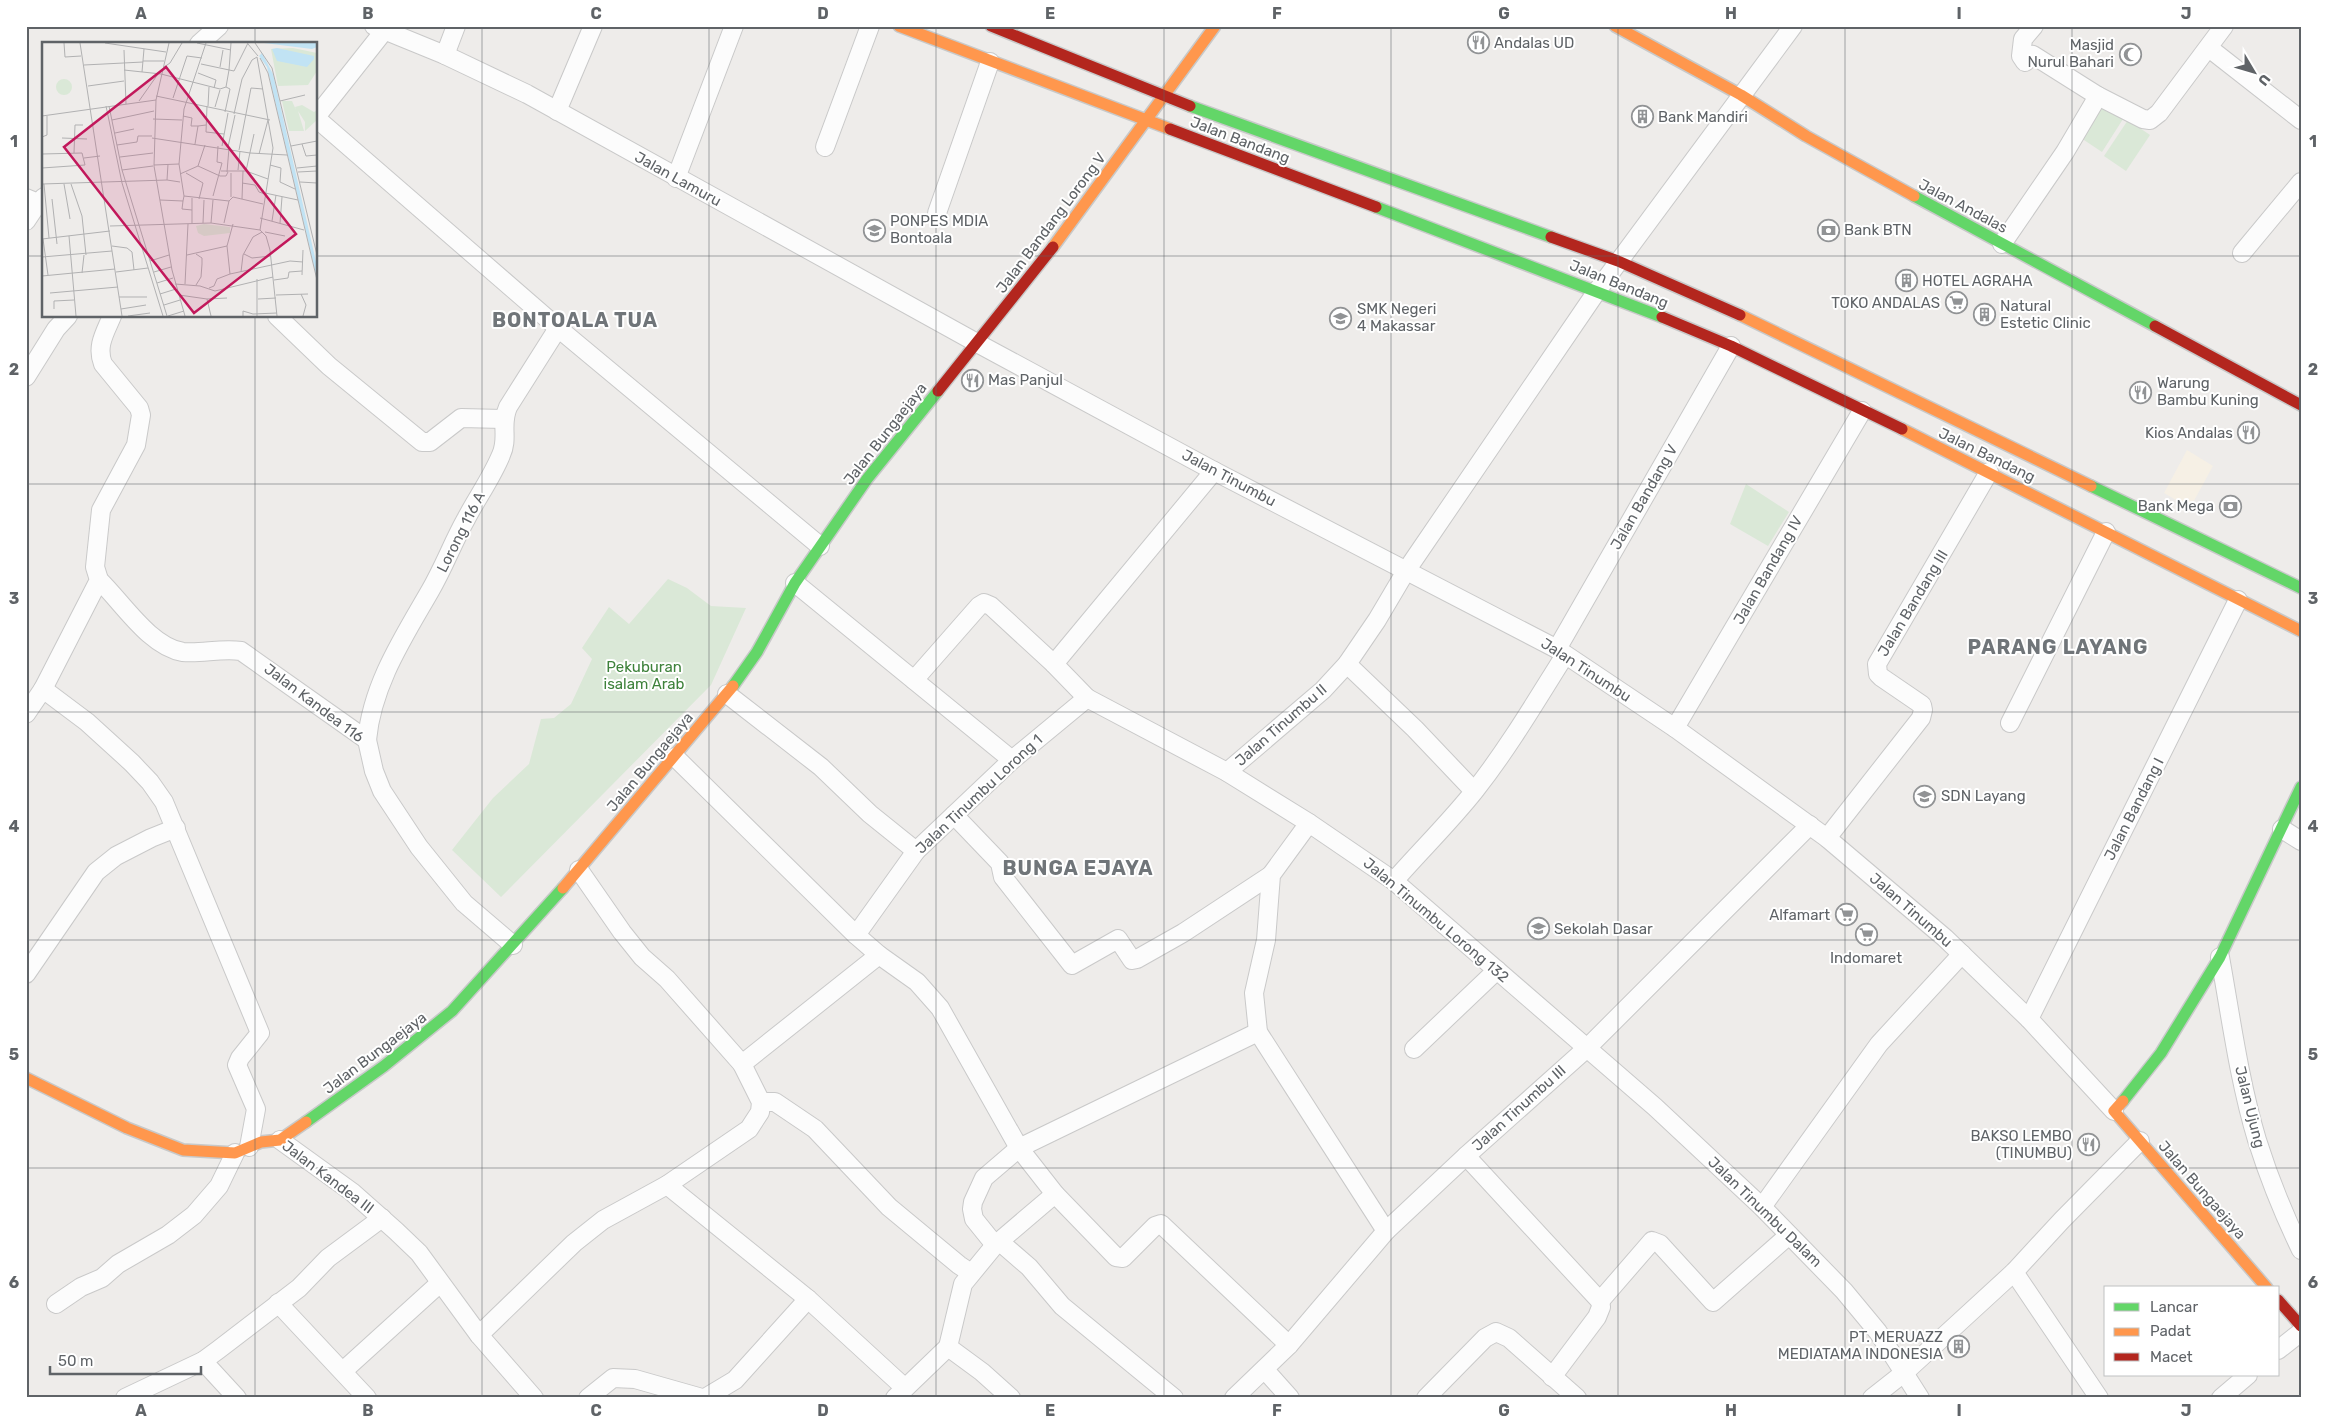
<svg xmlns="http://www.w3.org/2000/svg" width="2327" height="1424" font-family="Rubik,sans-serif">
	<style>
		.commercial { fill: #f6f0e5 }
		.green { fill: #dae8d7 }
		.lines { fill: none; stroke-linecap: round; stroke-linejoin: round }
		.street-casing { stroke: #c9c9c9; stroke-width: 20 }
		.fast-casing { stroke: #c8c9c9; stroke-width: 14 }
		.slow-casing { stroke: #c8c9c9; stroke-width: 14 }
		.jam-casing { stroke: #c8c9c9; stroke-width: 14 }
		.street { stroke: #fcfcfc; stroke-width: 18 }
		.fast { stroke: #63d668; stroke-width: 11 }
		.slow { stroke: #ff974d; stroke-width: 11 }
		.jam { stroke: #b3261e; stroke-width: 11 }
		.grid { fill: none; stroke: #5f6367; stroke-width: 1; stroke-opacity: 0.55 }
		.labels { text-anchor: middle; stroke-width: 4; stroke-linejoin: round; paint-order: stroke }
		.poi-label { font-size: 15px; fill: #5f6367; stroke: #fff; text-anchor: start }
		.street-label { font-size: 15px; fill: #5f6367; stroke: #fff }
		.park-label { font-size: 15px; fill: #3e823b; stroke: #fff }
		.district-label { font-size: 20px; font-weight: bold; letter-spacing: 1px; fill: #707579; stroke: #fff }
		.inset-road { fill: none; stroke: #b1b1b2; stroke-width: 1 }
		.view { fill: #c2185b; fill-opacity: 0.15; stroke: #c2185b; stroke-width: 2.5 }
		.inset-edge { fill: none; stroke: #5f6367; stroke-width: 2.5 }
		.neatline { fill: none; stroke: #5f6367; stroke-width: 2 }
		.grid-label { font-size: 16px; text-anchor: middle; font-weight: bold; fill: #5f6367 }
	</style>
	<rect width="100%" height="100%" fill="#eeecea"/>
	<path class="commercial" d="M2187,450L2213,466L2190,508L2164,493Z"/>
	<g class="green">
		<path d="M2102,105L2123,119L2102,152L2081,138Z"/>
		<path d="M2128,120L2150,135L2126,171L2104,156Z"/>
		<path d="M1746,484L1789,512L1768,546L1730,524Z"/>
		<path d="M668,579L687,588L711,606L746,608L711,685L501,897L452,850L493,798L529,764L541,719L554,718L571,704L592,659L582,648L609,607L629,624Z"/>
	</g>
	<g class="lines">
		<defs>
			<g id="street">
				<path d="M374,26L445,55L527,94L977,343L1214,471L1557,649L1675,728L1827,838L1945,938L2029,1019L2114,1111"/>
				<path d="M2034,26L2023,39L2021,56L2025,62L2033,55L2098,96L2143,119L2150,120L2159,113L2224,26"/>
				<path d="M199,44L219,26"/>
				<path d="M2209,48L2301,120"/>
				<path d="M445,55L456,26"/>
				<path d="M557,111L593,26"/>
				<path d="M316,117L384,31"/>
				<path d="M316,118L558,328L820,546"/>
				<path d="M825,147L870,26"/>
				<path d="M676,178L734,26"/>
				<path d="M26,198L38,203L44,197"/>
				<path d="M937,213L990,62"/>
				<path d="M26,221L38,203"/>
				<path d="M2002,244L2065,152L2098,96"/>
				<path d="M2242,253L2301,182"/>
				<path d="M277,316L329,366L422,442H430L461,418L503,419"/>
				<path d="M26,377L56,329L68,316"/>
				<path d="M99,580C122,602 150,647 183,652C201,654 221,648 241,651L367,740L374,771L382,791L419,847L464,903L513,945"/>
				<path d="M795,583L1012,760"/>
				<path d="M1557,649L1731,346"/>
				<path d="M1347,664L1415,729L1474,791"/>
				<path d="M914,680L979,606L984,603L991,606L1054,664"/>
				<path d="M43,689L87,722L132,763L150,782L164,802L260,1033L240,1058L237,1065L256,1109L249,1147"/>
				<path d="M727,694L821,767L870,814L916,851"/>
				<path d="M1087,698L1227,772L1309,823L1394,881L1655,1107L1762,1207L1844,1291L1878,1332L1920,1398"/>
				<path d="M26,714L43,689L99,580L95,567L101,510L136,445L141,415L139,408L103,364C96,346 105,333 112,316"/>
				<path d="M2010,723L2106,532"/>
				<path d="M1675,728L1862,411"/>
				<path d="M367,740C372,685 403,638 430,591C444,567 453,542 466,519C477,498 492,477 501,455C509,438 500,425 508,407L558,328"/>
				<path d="M675,757L856,935"/>
				<path d="M1227,772L1323,690L1347,664L1377,620L1406,571L1597,291L1793,26"/>
				<path d="M954,815L1000,863L1003,877L1072,965L1118,939L1132,960L1137,959L1183,933L1271,875"/>
				<path d="M1309,823L1271,875L1266,940L1254,993L1258,1032L1386,1231"/>
				<path d="M2282,829L2301,841"/>
				<path d="M1827,838L1921,718L1923,710L1922,705L1881,677L1878,674L1877,664L1989,472"/>
				<path d="M579,870L622,932L642,957L667,979L742,1064"/>
				<path d="M1394,881C1421,850 1451,821 1476,789C1509,747 1536,701 1565,655"/>
				<path d="M879,955L917,982L940,1008L1019,1148L1055,1194L1116,1257L1123,1258L1155,1226L1161,1224L1289,1345"/>
				<path d="M2220,957C2231,1018 2239,1080 2257,1140C2269,1178 2284,1215 2301,1250"/>
				<path d="M26,974L96,872L116,856L151,838L176,828"/>
				<path d="M2029,1019L2238,600"/>
				<path d="M1414,1049L1497,970"/>
				<path d="M761,1102H775L815,1129L889,1207L959,1265L971,1273"/>
				<path d="M280,1140L352,1192L396,1231L419,1253L479,1335L534,1398"/>
				<path d="M1466,1156L1600,1301L1601,1307L1597,1317L1552,1377"/>
				<path d="M667,1185L808,1299L905,1388"/>
				<path d="M1762,1207L1879,1044L1962,954"/>
				<path d="M1000,1242L1029,1267L1062,1306L1174,1398"/>
				<path d="M995,1245L974,1219L972,1209L973,1202L984,1178L1019,1148L1258,1032"/>
				<path d="M2014,1272L2099,1398"/>
				<path d="M1600,1301L1652,1241L1660,1244L1713,1302L1789,1235"/>
				<path d="M278,1303L367,1398"/>
				<path d="M56,1304L81,1287L102,1278L118,1264L168,1235L194,1215L219,1186L235,1153"/>
				<path d="M479,1335L574,1243L603,1220L667,1185L749,1129L760,1112L761,1102L742,1064L879,955L856,935L916,851L1012,760L1087,698L1054,664L1214,471"/>
				<path d="M948,1347L963,1284L995,1245L1055,1194"/>
				<path d="M948,1347L982,1372L1011,1398"/>
				<path d="M2278,1350L2301,1332"/>
				<path d="M203,1361L237,1398"/>
				<path d="M1265,1370L1290,1398"/>
				<path d="M343,1371L440,1283"/>
				<path d="M125,1398L203,1361L218,1350L299,1288L328,1258L382,1218"/>
				<path d="M588,1398L613,1378L635,1379L702,1398"/>
				<path d="M705,1398L735,1380L808,1299"/>
				<path d="M895,1398L948,1347"/>
				<path d="M1234,1398L1289,1345L1386,1231L1466,1156L1587,1048L1810,825"/>
				<path d="M1426,1398L1485,1338L1496,1332L1509,1338L1577,1398"/>
				<path d="M1872,1398L1905,1372L2014,1272L2062,1220L2140,1141"/>
				<path d="M2221,1398L2248,1375"/>
			</g>
			<g id="fast">
				<path d="M1190,106L1551,237"/>
				<path d="M1914,196L2155,326"/>
				<path d="M1376,207L1662,317"/>
				<path d="M2091,486L2301,588"/>
				<path d="M733,686L757,652L795,583L867,479L938,391"/>
				<path d="M2123,1101L2161,1053L2220,957L2301,787"/>
				<path d="M306,1122L384,1066L452,1011L563,888"/>
			</g>
			<g id="slow">
				<path d="M899,26L1170,129"/>
				<path d="M1615,26L1741,95L1806,136L1914,196"/>
				<path d="M1053,247L1215,26"/>
				<path d="M1740,315L2091,486"/>
				<path d="M1902,429L2301,631"/>
				<path d="M563,888L733,686"/>
				<path d="M26,1078L127,1128L183,1150L235,1153L261,1142L280,1140L306,1122"/>
				<path d="M2123,1101L2114,1111L2267,1288"/>
			</g>
			<g id="jam">
				<path d="M991,26L1190,106"/>
				<path d="M1170,129L1376,207"/>
				<path d="M1551,237L1618,261L1740,315"/>
				<path d="M1662,317L1731,346L1902,429"/>
				<path d="M2155,326L2301,405"/>
				<path d="M938,391L1053,247"/>
				<path d="M2278,1300L2301,1326"/>
			</g>
		</defs>
		<use href="#street" class="street-casing"/>
		<use href="#fast" class="fast-casing"/>
		<use href="#slow" class="slow-casing"/>
		<use href="#jam" class="jam-casing"/>
		<use href="#street" class="street"/>
		<use href="#fast" class="fast"/>
		<use href="#slow" class="slow"/>
		<use href="#jam" class="jam"/>
	</g>
	<path class="grid" d="M255,26V44M482,26V1398M709,26V1398M936,26V1398M1164,26V1398M1391,26V1398M1618,26V1398M1845,26V1398M2072,26V1398M26,256H44M316,256H2301M255,316V1398M26,484H2301M26,712H2301M26,940H2301M26,1168H2301"/>
	<defs>
		<symbol id="restaurant-ring" viewBox="-11 -11 22 22"><circle r="9.5" fill="#fff" stroke="#919395" stroke-width="1.5"/><path d="M-5-6h1v4h1v-4h1v4h1v-4h1v5L-1.5 .5V6h-2V.5L-5-1ZM5-6V6H3V1.5H1.5Q1.5-4 5-6Z" fill="#919395"/></symbol>
		<symbol id="mosque-ring" viewBox="-11 -11 22 22"><circle r="9.5" fill="#fff" stroke="#919395" stroke-width="1.5"/><path d="M3.5-4.9A6 6 0 1 0 3.5 4.9A5 5 0 1 1 3.5-4.9Z" fill="#919395"/></symbol>
		<symbol id="building-ring" viewBox="-11 -11 22 22"><circle r="9.5" fill="#fff" stroke="#919395" stroke-width="1.5"/><path d="M-4-6H4V6H1V3H-1V6H-4ZM-2.5-4.3h1.7v1.8h-1.7ZM.8-4.3h1.7v1.8H.8ZM-2.5-1h1.7V.8h-1.7ZM.8-1h1.7V.8H.8Z" fill="#919395"/></symbol>
		<symbol id="school-ring" viewBox="-11 -11 22 22"><circle r="9.5" fill="#fff" stroke="#919395" stroke-width="1.5"/><path d="M0-5L7-2L0 1L-7-2ZM-4 1L0 2.5L4 1V4Q0 6-4 4Z" fill="#919395"/></symbol>
		<symbol id="bank-ring" viewBox="-11 -11 22 22"><circle r="9.5" fill="#fff" stroke="#919395" stroke-width="1.5"/><path d="M-6-4H6V4H-6ZM0-2.3a2.3 2.3 0 1 0 0 4.6a2.3 2.3 0 1 0 0-4.6Z" fill="#919395"/></symbol>
		<symbol id="supermarket-ring" viewBox="-11 -11 22 22"><circle r="9.5" fill="#fff" stroke="#919395" stroke-width="1.5"/><path d="M-6-5.5h2.5l.6 2H6L4.5 2H-2.5L-4.4-4H-6ZM-1.5 3.2a1.3 1.3 0 1 0 .1 0ZM3 3.2a1.3 1.3 0 1 0 .1 0Z" fill="#919395"/></symbol>
	</defs>
	<g fill-rule="evenodd">
		<use href="#restaurant-ring" x="1466" y="30" width="25" height="25"/>
		<use href="#mosque-ring" x="2118" y="42" width="25" height="25"/>
		<use href="#building-ring" x="1630" y="104" width="25" height="25"/>
		<use href="#school-ring" x="862" y="218" width="25" height="25"/>
		<use href="#bank-ring" x="1816" y="218" width="25" height="25"/>
		<use href="#building-ring" x="1894" y="268" width="25" height="25"/>
		<use href="#supermarket-ring" x="1944" y="290" width="25" height="25"/>
		<use href="#building-ring" x="1972" y="302" width="25" height="25"/>
		<use href="#school-ring" x="1328" y="306" width="25" height="25"/>
		<use href="#restaurant-ring" x="960" y="368" width="25" height="25"/>
		<use href="#restaurant-ring" x="2128" y="380" width="25" height="25"/>
		<use href="#restaurant-ring" x="2236" y="420" width="25" height="25"/>
		<use href="#bank-ring" x="2218" y="494" width="25" height="25"/>
		<use href="#school-ring" x="1912" y="784" width="25" height="25"/>
		<use href="#supermarket-ring" x="1834" y="902" width="25" height="25"/>
		<use href="#school-ring" x="1526" y="916" width="25" height="25"/>
		<use href="#supermarket-ring" x="1854" y="922" width="25" height="25"/>
		<use href="#restaurant-ring" x="2076" y="1132" width="25" height="25"/>
		<use href="#building-ring" x="1946" y="1334" width="25" height="25"/>
	</g>
	<g class="labels">
		<g class="poi-label">
			<text x="1494" y="48">Andalas UD</text>
			<text x="2114" y="50" text-anchor="end">Masjid<tspan x="2114" dy="17">Nurul Bahari</tspan></text>
			<text x="1658" y="122">Bank Mandiri</text>
			<text x="890" y="226">PONPES MDIA<tspan x="890" dy="17">Bontoala</tspan></text>
			<text x="1844" y="235">Bank BTN</text>
			<text x="1922" y="286">HOTEL AGRAHA</text>
			<text x="1940" y="308" text-anchor="end">TOKO ANDALAS</text>
			<text x="2000" y="311">Natural<tspan x="2000" dy="17">Estetic Clinic</tspan></text>
			<text x="1357" y="314">SMK Negeri<tspan x="1357" dy="17">4 Makassar</tspan></text>
			<text x="988" y="385">Mas Panjul</text>
			<text x="2157" y="388">Warung<tspan x="2157" dy="17">Bambu Kuning</tspan></text>
			<text x="2233" y="438" text-anchor="end">Kios Andalas</text>
			<text x="2214" y="511" text-anchor="end">Bank Mega</text>
			<text x="1941" y="801">SDN Layang</text>
			<text x="1830" y="920" text-anchor="end">Alfamart</text>
			<text x="1554" y="934">Sekolah Dasar</text>
			<text x="1866" y="963" text-anchor="middle">Indomaret</text>
			<text x="2072" y="1141" text-anchor="end">BAKSO LEMBO<tspan x="2072" dy="17">(TINUMBU)</tspan></text>
			<text x="1943" y="1342" text-anchor="end">PT. MERUAZZ<tspan x="1943" dy="17">MEDIATAMA INDONESIA</tspan></text>
		</g>
		<g class="street-label">
			<text transform="translate(1240 140) rotate(21)" y="5">Jalan Bandang</text>
			<text transform="translate(678 179) rotate(29)" y="5">Jalan Lamuru</text>
			<text transform="translate(1963 206) rotate(28)" y="5">Jalan Andalas</text>
			<text transform="translate(1051 223) rotate(-53)" y="5">Jalan Bandang Lorong V</text>
			<text transform="translate(1619 284) rotate(22)" y="5">Jalan Bandang</text>
			<text transform="translate(885 434) rotate(-52)" y="5">Jalan Bungaejaya</text>
			<text transform="translate(1987 455) rotate(26)" y="5">Jalan Bandang</text>
			<text transform="translate(1229 478) rotate(28)" y="5">Jalan Tinumbu</text>
			<text transform="translate(1644 497) rotate(-60)" y="5">Jalan Bandang V</text>
			<text transform="translate(461 532) rotate(-63)" y="5">Lorong 116 A</text>
			<text transform="translate(1768 570) rotate(-60)" y="5">Jalan Bandang IV</text>
			<text transform="translate(1913 603) rotate(-59)" y="5">Jalan Bandang III</text>
			<text transform="translate(1586 670) rotate(33)" y="5">Jalan Tinumbu</text>
			<text transform="translate(314 703) rotate(37)" y="5">Jalan Kandea 116</text>
			<text transform="translate(1281 725) rotate(-41)" y="5">Jalan Tinumbu II</text>
			<text transform="translate(650 762) rotate(-50)" y="5">Jalan Bungaejaya</text>
			<text transform="translate(979 794) rotate(-43)" y="5">Jalan Tinumbu Lorong 1</text>
			<text transform="translate(2134 809) rotate(-63)" y="5">Jalan Bandang I</text>
			<text transform="translate(1911 910) rotate(41)" y="5">Jalan Tinumbu</text>
			<text transform="translate(1436 920) rotate(40)" y="5">Jalan Tinumbu Lorong 132</text>
			<text transform="translate(375 1053) rotate(-37)" y="5">Jalan Bungaejaya</text>
			<text transform="translate(2250 1107) rotate(76)" y="5">Jalan Ujung</text>
			<text transform="translate(1519 1108) rotate(-42)" y="5">Jalan Tinumbu III</text>
			<text transform="translate(328 1177) rotate(37)" y="5">Jalan Kandea III</text>
			<text transform="translate(2202 1190) rotate(49)" y="5">Jalan Bungaejaya</text>
			<text transform="translate(1765 1212) rotate(44)" y="5">Jalan Tinumbu Dalam</text>
		</g>
		<g class="park-label">
			<text x="644" y="672">Pekuburan<tspan x="644" dy="17">isalam Arab</tspan></text>
		</g>
		<g class="district-label">
			<text x="575" y="327">BONTOALA TUA</text>
			<text x="2058" y="654">PARANG LAYANG</text>
			<text x="1078" y="875">BUNGA EJAYA</text>
		</g>
	</g>
	<g transform="translate(42 42)">
		<rect width="275" height="275" fill="#eeecea"/>
		<path d="M251,6L275,11V29L266,43L236,44L229,7ZM14 45a8 8 0 1 1 16 0a8 8 0 1 1-16 0ZM240,59H250L254,68L253,65L260,63L272,70L275,68V78L263,89V80L256,69L262,89H247ZM162,182L188,185V191L162,194L156,191L154,184Z" fill="#dae8d7"/>
		<path d="M222,1H275V5L270,7ZM235,6L272,14V17L265,25L235,19L230,7ZM220,11L231,32L275,224V237L225,25L217,14Z" fill="#c1e3f4"/>
		<path class="inset-road" d="M22,1L23,15L39,14M38,1L80,274M63,1L124,10M155,1L189,8M213,1L230,26L275,213M206,2L216,14M82,8L84,62M215,15L231,106L218,188L224,194L228,208L235,274M218,16L226,31L275,238M101,19H122M159,22L192,29L206,1M42,23L101,20M122,25L128,21L140,1M178,25L181,8M82,28L119,32L178,47L184,45L187,28M187,28L189,1M100,30L102,7M156,31L174,38L172,46M46,44L82,39M114,54L228,78M131,56L145,14L160,16M114,58L112,124L130,228L143,274M97,59L116,32M238,59L263,53M64,64L80,141L121,274M67,64L80,128L125,274M165,64L164,90L182,92M166,64L167,45M173,65L178,48M183,70L188,47L184,45M192,72L200,37L210,18L215,15M0,74L114,58L127,1M141,74L150,76L149,84H156M111,77L140,78M70,78L112,69M73,91L92,87M0,95L5,93V74M20,96L45,97M110,96L208,111L245,113M153,102L156,84L164,83M260,102L264,114L275,113M75,103L95,100L96,94H110M180,104L186,71M249,104L275,99M186,105L193,73M197,108L209,46L221,47M32,111L33,83H41M0,112L40,111L43,123L0,126M217,112L226,78M78,115L111,111M42,116L58,114M112,123L137,122M228,123L239,126L238,140L253,147M156,124L178,134H184L186,130M255,126L275,124M80,128L111,124M196,128L198,109M179,129H204L226,137M204,129L212,92M185,130L187,106M256,130L275,129M144,131L161,141L157,157M138,132L156,124L163,103M125,138L126,122M258,140L275,141M200,141L213,143L217,150L223,152M0,142L125,138L138,140M2,142L7,196M22,142L28,177M29,142L40,174L44,213M223,151L256,158M142,154L137,122L142,67L164,1M171,154L180,121L175,120L176,104M189,155V131M10,157L15,202M200,157L201,129M118,158L141,159L142,154L187,159L191,155L221,162M141,159L140,167L150,168M218,176L262,188M230,179L234,153M161,181L162,158M169,181L171,158M182,181L187,159M238,181L240,155M150,182V156M68,184L169,181L218,188M223,190L243,194M27,194L34,274M0,197L68,189M1,197L6,233M70,204L85,206L90,210L92,228M202,212L210,216L229,214M145,213L185,204M0,215L70,209M108,219L127,213M74,230L106,226M112,230L129,225M199,230L201,213L211,195L220,190M40,231L42,213M188,232L185,204L191,182M260,233L261,208M0,234L73,227M215,237V274M232,238L246,236L247,230L260,229M115,241L131,236M133,242L158,244L173,249L231,235M143,242L146,182M154,243L159,235L160,222V216L154,212M167,246L172,244L175,237L188,232L248,219L261,220M8,251L76,245M118,252L134,247M259,252L264,263L261,274M137,253L165,257L169,274M234,253L266,252M77,255H105M165,257L185,256M216,257L234,256M122,263L138,258M12,267V259L32,258M79,267L104,263M86,274L108,271M126,274L142,269M201,274V269L211,272L235,271"/>
		<path class="view" d="M124,25L254,192L152,271L22,105Z"/>
		<rect width="275" height="275" class="inset-edge"/>
	</g>
	<rect width="2327" height="1424" fill="none" stroke="#ffffff" stroke-width="55"/>
	<rect x="2104" y="1286" width="175" height="90" fill="#ffffff" stroke="#bfc1c2"/>
	<rect x="2114" y="1303" width="25" height="8" fill="#63d668" stroke="#bfc1c2"/>
	<text x="2150" y="1312" font-size="15" fill="#5f6367">Lancar</text>
	<rect x="2114" y="1328" width="25" height="8" fill="#ff974d" stroke="#bfc1c2"/>
	<text x="2150" y="1336" font-size="15" fill="#5f6367">Padat</text>
	<rect x="2114" y="1353" width="25" height="8" fill="#b3261e" stroke="#bfc1c2"/>
	<text x="2150" y="1362" font-size="15" fill="#5f6367">Macet</text>
	<g transform="translate(2254 72) rotate(128)" stroke="#ffffff" stroke-width="4" paint-order="stroke">
	<path d="M0-4L9 19L0 12L-9 19Z" fill="#5f6367"/>
	<text y="-8" font-size="14" font-weight="bold" text-anchor="middle" fill="#5f6367">U</text>
	</g>
	<path d="M50 1366v8h151v-8" fill="none" stroke="#5f6367" stroke-width="2.5"/>
	<text x="58" y="1366" font-size="15" fill="#5f6367" stroke="#ffffff" stroke-width="4" paint-order="stroke">50 m</text>
	<rect x="28" y="28" width="2272" height="1368" class="neatline"/>
	<g class="grid-label">
		<text x="141" y="19">A</text>
		<text x="368" y="19">B</text>
		<text x="596" y="19">C</text>
		<text x="823" y="19">D</text>
		<text x="1050" y="19">E</text>
		<text x="1277" y="19">F</text>
		<text x="1504" y="19">G</text>
		<text x="1731" y="19">H</text>
		<text x="1959" y="19">I</text>
		<text x="2186" y="19">J</text>
		<text x="14" y="147">1</text>
		<text x="2313" y="147">1</text>
		<text x="14" y="375">2</text>
		<text x="2313" y="375">2</text>
		<text x="14" y="604">3</text>
		<text x="2313" y="604">3</text>
		<text x="14" y="832">4</text>
		<text x="2313" y="832">4</text>
		<text x="14" y="1060">5</text>
		<text x="2313" y="1060">5</text>
		<text x="14" y="1288">6</text>
		<text x="2313" y="1288">6</text>
		<text x="141" y="1416">A</text>
		<text x="368" y="1416">B</text>
		<text x="596" y="1416">C</text>
		<text x="823" y="1416">D</text>
		<text x="1050" y="1416">E</text>
		<text x="1277" y="1416">F</text>
		<text x="1504" y="1416">G</text>
		<text x="1731" y="1416">H</text>
		<text x="1959" y="1416">I</text>
		<text x="2186" y="1416">J</text>
	</g>
</svg>
